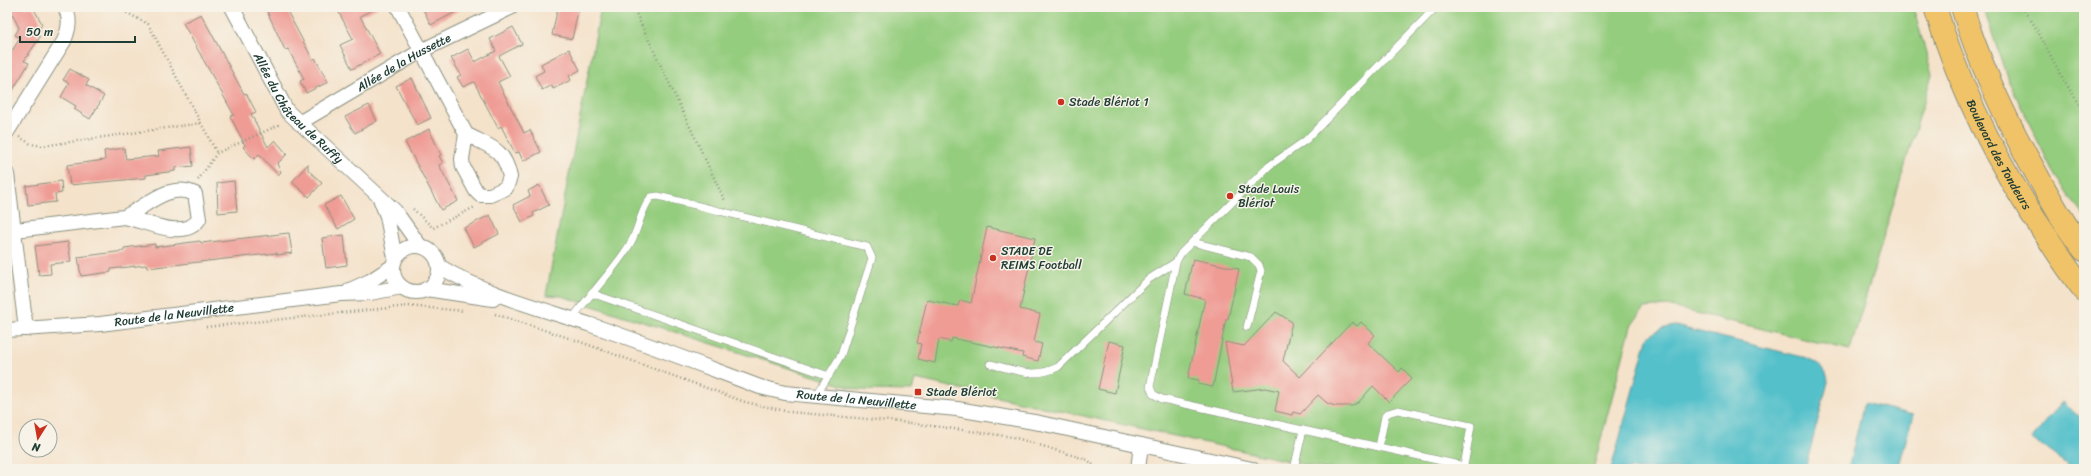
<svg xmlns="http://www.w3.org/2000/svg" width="2091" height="476" font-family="Sriracha,sans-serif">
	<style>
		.green { fill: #95cd7f; stroke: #5a855a }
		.water { fill: #52c0ca; stroke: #387e7f }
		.building { fill: #ef9c95 }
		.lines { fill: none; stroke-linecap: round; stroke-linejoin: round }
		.service-casing { stroke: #8a907f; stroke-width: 8 }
		.minor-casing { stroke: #8a907f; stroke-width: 16 }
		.trunk-casing { stroke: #8a907f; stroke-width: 24 }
		.path { stroke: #8a907f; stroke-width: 2.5; stroke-dasharray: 1 3; stroke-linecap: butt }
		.service { stroke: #fff; stroke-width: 7 }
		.minor { stroke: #fff; stroke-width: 14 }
		.trunk { stroke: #f1c369; stroke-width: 22 }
		.poi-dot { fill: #c8321e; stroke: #f7f3e8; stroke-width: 1.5 }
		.labels { text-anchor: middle; stroke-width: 3; stroke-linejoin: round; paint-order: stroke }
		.street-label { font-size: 12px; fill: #1f3d34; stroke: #f7f3e8 }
		.poi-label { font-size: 12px; fill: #1f3d34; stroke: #f7f3e8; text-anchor: start }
	</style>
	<rect width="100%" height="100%" fill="#f7f3e8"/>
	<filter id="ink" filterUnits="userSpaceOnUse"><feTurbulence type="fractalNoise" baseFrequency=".025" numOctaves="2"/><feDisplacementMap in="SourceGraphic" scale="8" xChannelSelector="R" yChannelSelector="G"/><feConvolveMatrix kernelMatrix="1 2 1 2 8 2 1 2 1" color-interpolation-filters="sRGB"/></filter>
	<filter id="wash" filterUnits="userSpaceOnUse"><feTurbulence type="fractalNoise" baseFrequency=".012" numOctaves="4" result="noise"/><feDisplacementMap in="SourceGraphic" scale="16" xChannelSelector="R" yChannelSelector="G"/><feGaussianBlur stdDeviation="0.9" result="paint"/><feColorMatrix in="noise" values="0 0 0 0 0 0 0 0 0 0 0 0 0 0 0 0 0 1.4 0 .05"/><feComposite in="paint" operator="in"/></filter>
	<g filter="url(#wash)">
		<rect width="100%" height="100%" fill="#f4e2ca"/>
		<g class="green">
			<path d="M601,7H1913L1932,74L1850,350L1667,306L1644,308L1631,326L1593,469H1325L915,379L912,391L858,390L561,296L546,295Z"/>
			<path d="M1983,7H2084V216L2055,176L2008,80Z"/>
		</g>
		<g class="water">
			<path d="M1675,326L1807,358C1818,363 1828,369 1828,382L1805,469H1611L1647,339C1655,330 1663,328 1675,326Z"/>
			<path d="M2062,402L2084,419V469H2073L2032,439Z"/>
			<path d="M1864,403L1913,415L1898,469H1848Z"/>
		</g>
		<g id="blocks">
			<g class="building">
				<path d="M9,7H33L42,24L36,34L40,37L24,61L29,63L7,100V59L20,38L15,35L19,28Z"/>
				<path d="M265,7H285L313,60L315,58L328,82L306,93L300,81L304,79L288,49L285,50Z"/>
				<path d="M336,7H379L360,16L380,54L352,69L340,45L353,39Z"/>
				<path d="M422,7H465L431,25Z"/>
				<path d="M558,7H579L572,39L552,35Z"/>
				<path d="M201,14L244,94L246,93L256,112L251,114L268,147L275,140L287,154L277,164L281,172L278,175L259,154L254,159L243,147L245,145L230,116L234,115L183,23Z"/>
				<path d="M513,27L522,44L499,56L510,76L498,82L524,133L530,130L541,152L523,161L519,152L515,153L501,126L498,128L474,82L463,87L457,77L461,75L451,58L468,49L475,62L496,51L490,39Z"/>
				<path d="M569,49L580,70L569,76L571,80L553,89L552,85L542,90L535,76L544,71L541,64Z"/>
				<path d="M70,69L89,80L86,85L104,96L90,119L74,109L76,106L61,97L69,83L63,80Z"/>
				<path d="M412,78L431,118L417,125L396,86Z"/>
				<path d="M369,105L377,121L355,133L345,117Z"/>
				<path d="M429,129L441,155L439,156L443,163L439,165L458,201L441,210L405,142Z"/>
				<path d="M191,147L193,166L175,168V171L146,175V178L70,185L67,165L105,160L104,151L124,148L126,159L159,156L158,151Z"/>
				<path d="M308,164V170L322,183L309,197L292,182Z"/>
				<path d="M61,181L62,193L55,194L56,202L28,205L26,186Z"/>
				<path d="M234,181L237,211L218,213L217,183Z"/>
				<path d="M539,185L549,205L533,213L534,216L522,222L513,205L530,196L528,191Z"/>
				<path d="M341,196L354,219L338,229L324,205Z"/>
				<path d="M490,215L499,234L474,247L464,228Z"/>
				<path d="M987,227L1035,238L1020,309L1040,314L1034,342L1042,344L1038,361L1022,357L1023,353L952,338L951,342L939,339L935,363L918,359L921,344L917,343L927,300L958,306L960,300L971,303Z"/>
				<path d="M289,233L292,253L277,255V253L147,268L146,265L111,269V272L81,276L78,257L124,251V248L155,244V247L200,241L201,243Z"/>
				<path d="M344,235L347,265L326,268L322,238Z"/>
				<path d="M68,242L71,262L50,264L51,274L39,275L35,246Z"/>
				<path d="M1193,259L1239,269L1228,319H1226L1213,387L1198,384L1199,380L1188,378L1205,299L1185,294Z"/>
				<path d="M1276,312L1292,322L1283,361L1300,377L1352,322L1357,326L1361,322L1375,335L1368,343L1399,372L1402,368L1412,378L1389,402L1373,386L1359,402L1352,406H1335L1327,403L1318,395L1300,414L1293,412L1292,415L1275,411L1279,391L1265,388L1233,392L1225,342L1244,346Z"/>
				<path d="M1109,341L1125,345L1115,393L1098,389Z"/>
			</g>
		</g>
	</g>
	<g filter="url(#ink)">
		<use href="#blocks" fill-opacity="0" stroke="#8a907f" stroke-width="1"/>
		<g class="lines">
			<defs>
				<g id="service">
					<path d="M1192,242L1251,257L1259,265L1261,271L1247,327"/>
					<path d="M591,293L829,376"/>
					<path d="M572,319C590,293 614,271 630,244C639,229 640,211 651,197L658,196L867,247L872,258L841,355L816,396"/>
					<path d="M990,364C1015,370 1034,379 1058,367L1149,279L1176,262"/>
					<path d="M1303,430L1162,399L1153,394L1150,387L1176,262L1181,253L1269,166L1306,140L1436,7"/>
					<path d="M1294,469L1303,430L1464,466L1471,426L1398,410L1388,413L1385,416L1379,447"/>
				</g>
				<g id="minor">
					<path id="s1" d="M232,7L287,111L395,211L420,246"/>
					<path d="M398,7L466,134L462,159L463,167L476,191L480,195H490L506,188L510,177C504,147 489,147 466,134"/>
					<path id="s2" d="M299,123L421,51L512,7"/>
					<path d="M7,132L64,41C69,29 71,19 65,7"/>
					<path d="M7,174L26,329"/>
					<path d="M381,201L387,216L395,258"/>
					<path d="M7,231L124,217C146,207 169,181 195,194L199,219C184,242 144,220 124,217"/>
					<circle cx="416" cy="269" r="23"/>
					<path id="s3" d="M439,266C486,295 539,308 591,325C648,344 704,366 760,387L785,393L957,409L1040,423L1252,469"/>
					<path d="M426,289L493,299"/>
					<path d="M350,290L370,281L393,266"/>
					<path id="s4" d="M7,330L100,324L341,294L370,293L402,287"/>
					<path d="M1138,469L1141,445"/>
				</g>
				<g id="trunk">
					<path id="s5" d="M1935,7C1960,90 2000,169 2049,240C2060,257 2071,274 2084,290"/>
					<path d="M1962,7C1980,66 2006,120 2036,173C2051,200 2065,226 2084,250"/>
				</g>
			</defs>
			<use href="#service" class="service-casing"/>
			<use href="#minor" class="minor-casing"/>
			<use href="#trunk" class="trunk-casing"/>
			<g class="path">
				<path d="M116,7L148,24L217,153"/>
				<path d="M633,7L725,201"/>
				<path d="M2022,7C2046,39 2058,79 2084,109"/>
				<path d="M19,137L31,144L42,146L201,123"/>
				<path d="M198,180L217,153L281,124"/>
				<path d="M413,209L433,228L475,207"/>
				<path d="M495,314L578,341L745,402L790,412L911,423L1013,437L1088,460L1097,469"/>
				<path d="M206,327L408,306L464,311"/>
			</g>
			<use href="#service" class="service"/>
			<use href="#minor" class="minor"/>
			<use href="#trunk" class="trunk"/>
		</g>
	</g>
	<g class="poi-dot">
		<circle cx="1061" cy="102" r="4"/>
		<circle cx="1230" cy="196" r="4"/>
		<circle cx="993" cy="258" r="4"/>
		<rect x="914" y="388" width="8" height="8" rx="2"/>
	</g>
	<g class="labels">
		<g class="street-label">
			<text dy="4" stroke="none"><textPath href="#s2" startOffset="121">Allée de la Hussette</textPath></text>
			<text dy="4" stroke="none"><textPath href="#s1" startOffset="122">Allée du Château de Ruffy</textPath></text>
			<text dy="4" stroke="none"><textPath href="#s5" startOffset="161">Boulevard des Tondeurs</textPath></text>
			<text dy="4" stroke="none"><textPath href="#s4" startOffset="168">Route de la Neuvillette</textPath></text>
			<text dy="4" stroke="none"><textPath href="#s3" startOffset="441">Route de la Neuvillette</textPath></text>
		</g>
		<g class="poi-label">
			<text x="1069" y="106">Stade Blériot 1</text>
			<text x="1238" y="193">Stade Louis<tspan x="1238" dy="14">Blériot</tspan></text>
			<text x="1001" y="255">STADE DE<tspan x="1001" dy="14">REIMS Football</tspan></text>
			<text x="926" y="396">Stade Blériot</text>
		</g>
	</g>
	<rect width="2091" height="476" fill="none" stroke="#f7f3e8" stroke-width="24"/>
	<g transform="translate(38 438) rotate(191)"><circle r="19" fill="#f7f3e8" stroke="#a1aaa0"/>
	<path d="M0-3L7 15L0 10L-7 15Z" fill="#c8321e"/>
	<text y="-6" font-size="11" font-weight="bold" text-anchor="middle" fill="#1f3d34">N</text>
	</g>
	<path d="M20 36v6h115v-6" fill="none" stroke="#1f3d34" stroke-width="2"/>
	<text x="26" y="36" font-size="12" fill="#1f3d34" stroke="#f7f3e8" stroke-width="3" paint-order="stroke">50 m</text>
</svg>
